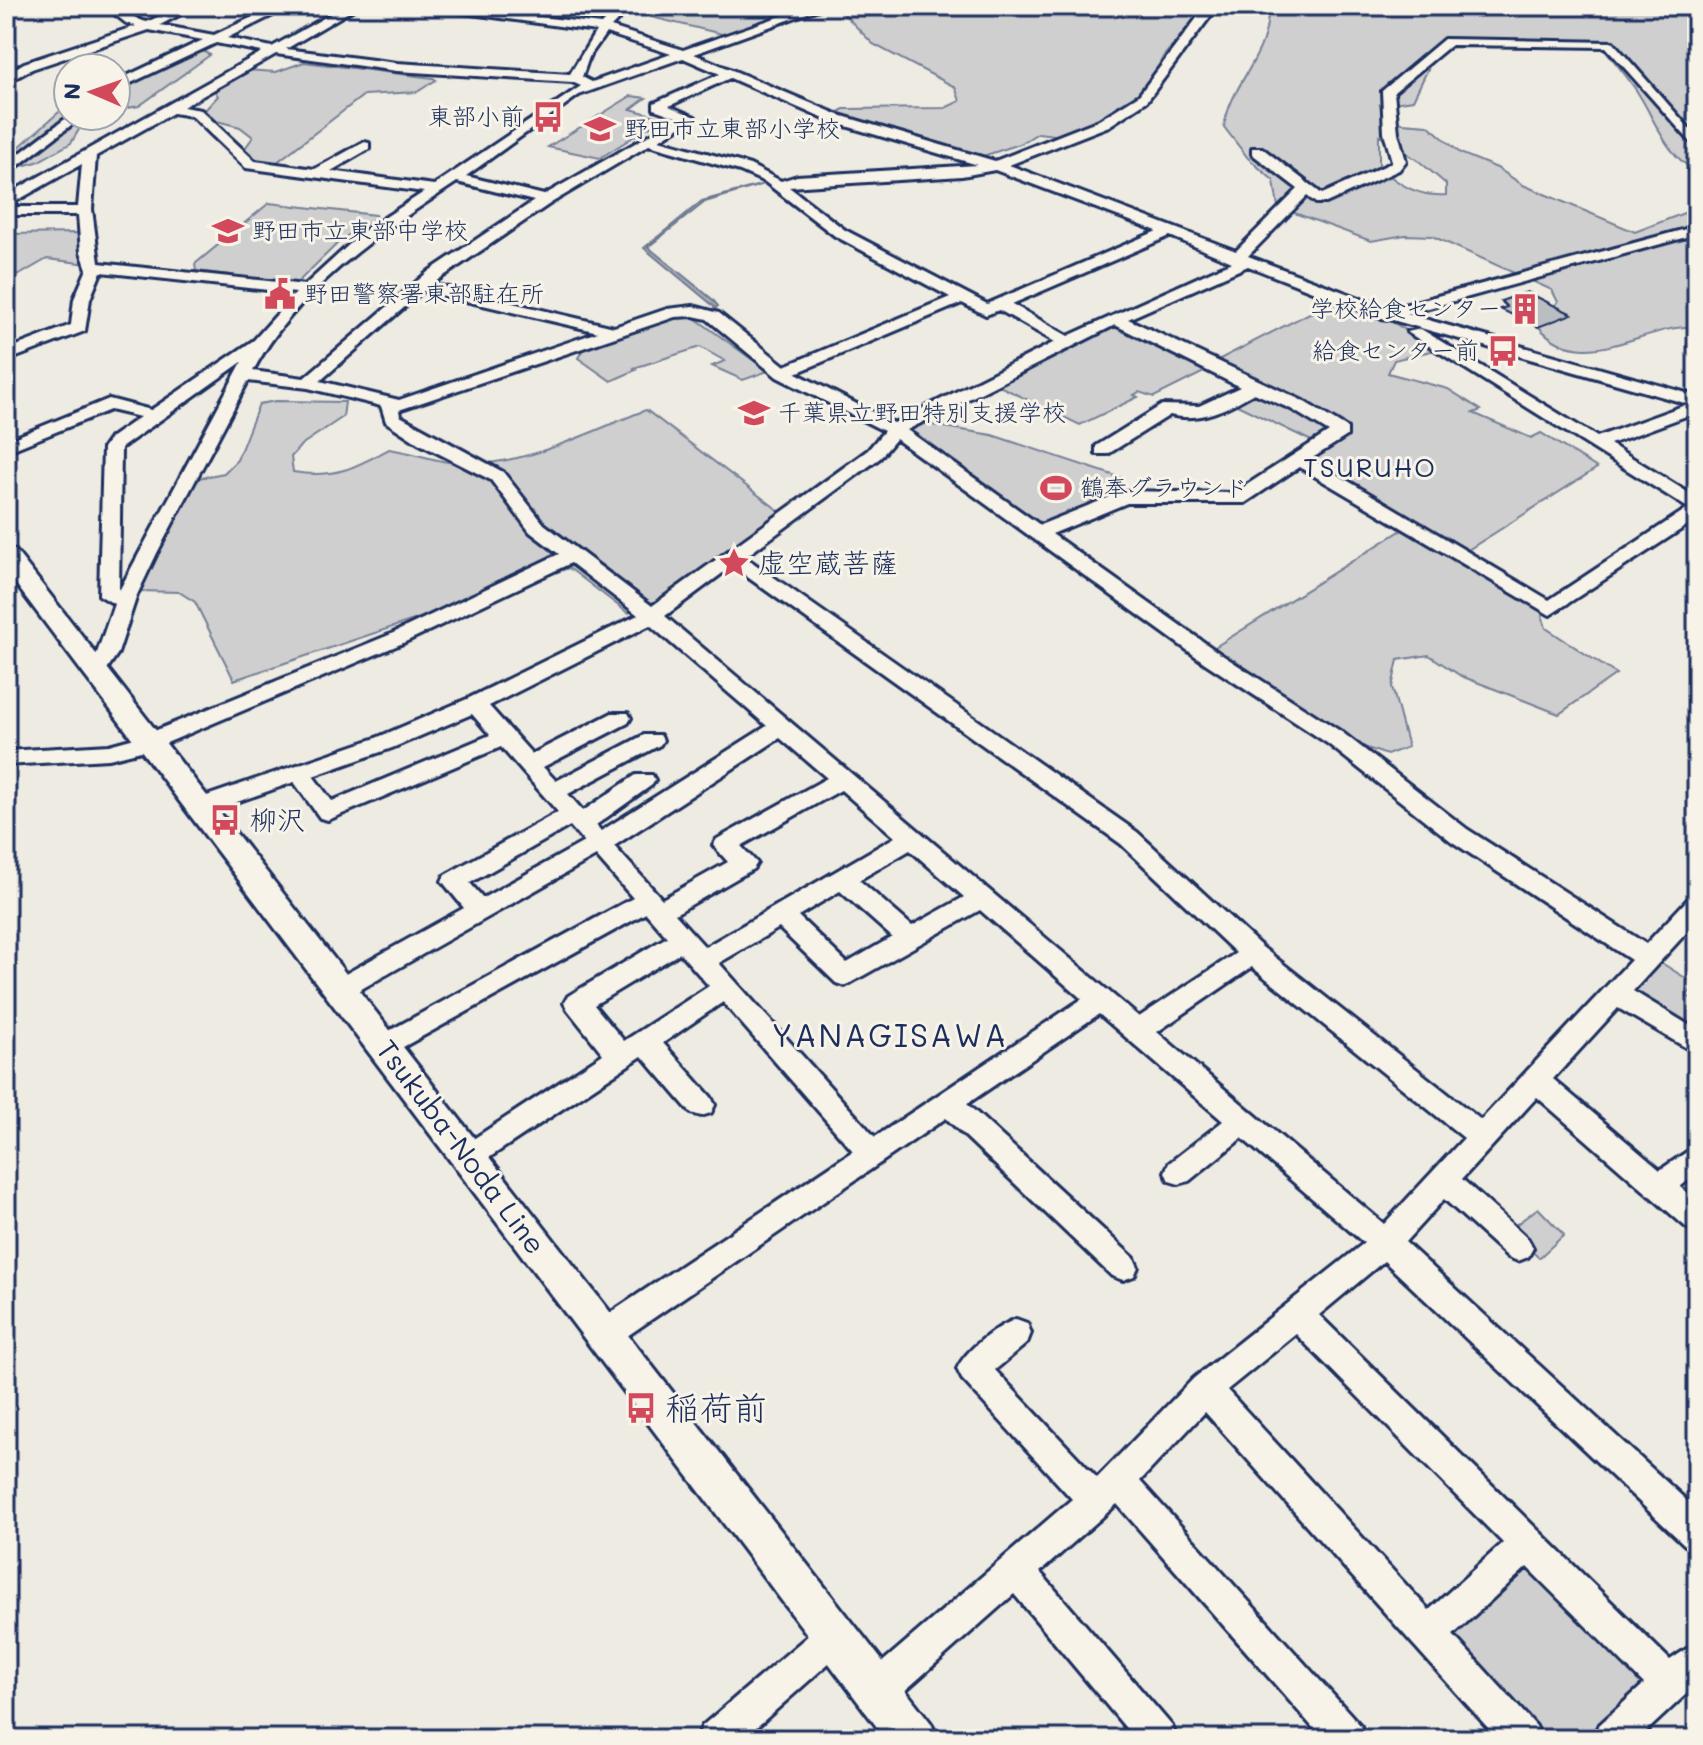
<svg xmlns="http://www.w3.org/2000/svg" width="1703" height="1745" font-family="Mali,'Klee One',sans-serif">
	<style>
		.green { fill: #cfcfcf; stroke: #757f96; stroke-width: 2; fill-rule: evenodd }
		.water { fill: #a6abb5; stroke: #6e7992; stroke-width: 2 }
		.building { fill: #babdc2; stroke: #1b2f5e; stroke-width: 2 }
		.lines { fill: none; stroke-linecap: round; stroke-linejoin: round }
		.minor-casing { stroke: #1b2f5e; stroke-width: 6 }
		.major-casing { stroke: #1b2f5e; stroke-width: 6 }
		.minor { fill: #f7f3e8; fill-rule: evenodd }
		.major { fill: #f7f3e8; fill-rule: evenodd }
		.labels { text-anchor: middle; stroke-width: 6; stroke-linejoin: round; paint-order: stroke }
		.far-poi-label { font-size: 24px; fill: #1b2f5e; stroke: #f7f3e8; text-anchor: start }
		.far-quarter-label { font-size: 26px; letter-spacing: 2px; fill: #1b2f5e; stroke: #f7f3e8 }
		.poi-label { font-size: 28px; fill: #1b2f5e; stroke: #f7f3e8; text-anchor: start }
		.street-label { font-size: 28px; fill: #1b2f5e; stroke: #f7f3e8 }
		.quarter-label { font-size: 32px; letter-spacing: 2px; fill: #1b2f5e; stroke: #f7f3e8 }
		.near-poi-label { font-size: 34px; fill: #1b2f5e; stroke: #f7f3e8; text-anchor: start }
	</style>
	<rect width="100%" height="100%" fill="#eeebe2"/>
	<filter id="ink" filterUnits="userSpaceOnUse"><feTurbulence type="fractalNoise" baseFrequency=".0125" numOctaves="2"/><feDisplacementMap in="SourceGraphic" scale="16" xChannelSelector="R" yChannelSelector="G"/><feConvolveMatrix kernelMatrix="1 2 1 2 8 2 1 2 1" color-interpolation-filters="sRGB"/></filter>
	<g filter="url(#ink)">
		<g class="green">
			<path d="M651,6H1205L1163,57L1139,104L1071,137L1038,133L1020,144L980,157L832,115L844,109L945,108L960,101L955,87L873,44L838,8L801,9L753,29L726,35L651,17Z"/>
			<path d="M1280,6H1697V171C1668,158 1656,123 1641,98C1631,80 1616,64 1603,47L1530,42H1441L1413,100L1380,105L1390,122L1428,125L1460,153L1497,168L1523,185L1635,232L1697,208V327C1643,323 1583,379 1538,326L1558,302L1552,290L1432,236L1405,235L1371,241L1278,207L1274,181L1248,158L1224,127C1231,83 1266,60 1268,14ZM1379,135L1420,162L1446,184V195C1417,197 1401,185 1379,168Z"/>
			<path d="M176,50H200L210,55L139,106L116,110V81Z"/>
			<path d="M304,62L433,78L436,80L417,92L364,95L272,166L254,168L240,163L238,158L253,137L240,127L205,118V110L218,96L214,89L245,70L276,72Z"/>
			<path d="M631,96L646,98L631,109L663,118L600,158L548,147Z"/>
			<path d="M67,105L68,116H87L71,143L37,162L10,169L19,147Z"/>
			<path d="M269,203L375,215L376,218L342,239L297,283L196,271L195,264Z"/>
			<path d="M82,233L89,264L47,259L19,275L6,278V234Z"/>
			<path d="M1331,302L1392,322L1439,349L1394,360L1388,373L1448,389L1481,410L1473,413L1531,438L1541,433L1597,468L1463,553L1308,462L1328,449L1237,405L1261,386L1214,362Z"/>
			<path d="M692,316L768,371L743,380L712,366L725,361L700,347L634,368L636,370L611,381L578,358L583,349L676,317Z"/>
			<path d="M1115,325L1208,370L1154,397L1139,392L1134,395L1138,397L1080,425L993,383Z"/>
			<path d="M276,401L345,402L343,417L301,445L291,457L293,472C334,479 354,468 389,449C412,452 433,461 456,463C519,470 588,432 646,410L782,513L733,552L744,565L628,613L569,568L234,680L195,602L179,592L139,591L176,520L178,482L224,473L237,460L259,404Z"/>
			<path d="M920,423L992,435L1122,478L1126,495L1040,527L908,432Z"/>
			<path d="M1402,530L1541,611L1546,628L1616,674L1559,714L1461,676L1429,655L1398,660L1392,687L1408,747L1387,755L1344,740L1207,652Z"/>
			<path d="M1660,962L1695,984L1687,996L1697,1002V1034L1632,991Z"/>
			<path d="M1538,1208L1564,1235L1539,1258L1509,1230Z"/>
			<path d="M1525,1563L1643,1674L1647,1687L1590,1739H1538L1450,1639L1449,1630Z"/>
		</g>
		<path class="water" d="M771,182L705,202L648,247L712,299L718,306L716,308L644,248L702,201Z"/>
		<path class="building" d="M1527,292L1547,302L1572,314L1538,327L1500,309L1507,307L1501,301Z"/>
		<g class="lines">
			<defs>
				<g id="minor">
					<path d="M104,6C121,6 131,18 147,22L181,6H196L160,25L214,35L276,6H291L227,38L272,47L345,6H359L286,49L397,63L570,74L596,31L412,6H446L601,24L620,6H632L611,27L683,50L810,6H827L694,54L839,115L995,161L1099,120L1139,95L1206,6H1218L1147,101L1109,126L1009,165L1236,251L1298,189L1252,154V148H1262L1322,194L1389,164L1392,161L1384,133L1382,91L1444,39L1613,42L1697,137V149L1606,47L1451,45L1394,92L1398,133L1406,161L1399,170L1326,203H1316L1307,196L1248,256L1389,309L1697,226V234L1407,314L1697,396V412L1610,444L1697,498V519L1550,615L1299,467L1245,503H1127L1052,534L1219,653L1343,733L1467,829L1646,944L1688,899L1697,896V921L1633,991L1697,1030V1054L1618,1008L1553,1079L1660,1170L1697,1145V1173L1680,1187L1697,1201V1232L1687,1228L1537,1097L1462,1179L1528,1239L1533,1248L1528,1257L1518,1261L1508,1257L1444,1199L1405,1242L1697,1510V1550L1685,1545L1384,1261L1319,1315L1670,1660L1697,1642V1684L1638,1739H1593L1598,1726L1644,1684L1527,1567L1453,1635L1536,1726L1541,1739H1498L1205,1412L1140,1481L1361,1726L1366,1739H1323L1117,1504L1040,1572L1172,1726L1177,1739H1135L1014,1594L891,1703L878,1708L865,1703L860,1690L865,1677L1072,1499L962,1379L957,1369C966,1349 996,1327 1016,1319L1027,1323L1031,1333L1027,1343L995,1370L1097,1478L1194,1378L1364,1243L1242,1138L1189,1181L1179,1184L1169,1181L1165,1172L1169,1163L1223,1121L1099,1014L967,1104L1134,1258L1138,1267L1134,1276L1123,1280L1112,1276L946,1118L614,1345L603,1349L592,1345L588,1335L592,1325L853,1151L723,1002L663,1043L711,1097L715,1105L711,1113L701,1116L691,1113L642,1056L478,1165L468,1169L458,1165L454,1157L458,1149L603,1054L568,1010L564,1003L568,996L667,937L646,913L394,1052L385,1056L376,1052L372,1045L376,1038L633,898L596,856L349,996L340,999L331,996L327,989L331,982L464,908L442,881L445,875L558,812L501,747L328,820L320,818L294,782L200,815L188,807L192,801L376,738L467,699L638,615L571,563L403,643L157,747L109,759L6,765V751L109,745L142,736L389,635L559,554L530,532L491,480L418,443L386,422L381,406L308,388L248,381L157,553L137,595L118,653L101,678H87L83,673L97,653L114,604L99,595L103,448L110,438L140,417L110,410L6,452V441L109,399L151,410L254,340L296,293L101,272L90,299L85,331L6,361V350L71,325L74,299L87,269L81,252L78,215H6V207H78L82,164L11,204L6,205V195L262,52L216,43L116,90V81L203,40L149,30L32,69L6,83V74L24,63L136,26L126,23ZM606,33L671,54L592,82L582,77L589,57ZM276,54L397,71L572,82L581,86L434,185L331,171L369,149V143L364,142L315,169L255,161L201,110L183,107ZM683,58L720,74L654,103V109L679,118L544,195L466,176L579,95ZM730,78L829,121L978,165L797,176L781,181L750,165L659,140L695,117L669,106ZM173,113L192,116L246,168L424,192L364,231L305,285L99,263L92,209L96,156ZM649,145L740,171L765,182L835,236L950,297L785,366L719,313L693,306L667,309L614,327L432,284L551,203ZM995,170L1157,231L987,304L845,230L789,187L962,176ZM457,182L534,201L429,271L304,378L253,371C297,288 380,233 457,182ZM1170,236L1232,262L1068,336L1012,304ZM1248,266L1381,318L1389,319L1688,404L1597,437L1421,329L1407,332L1688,508L1549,600L1311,459L1347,436V428L1303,401L1128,319ZM423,291L598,332L399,400L320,381ZM962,303L986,315L999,310L1055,342L894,423L796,373ZM693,316L707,319L777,377L884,431L868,450L652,606L544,524L503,472L400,416L399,410L675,317ZM1115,325L1240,387L1199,406L1162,405L1096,446V454H1108L1170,415C1201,423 1228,408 1254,393L1291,409L1329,432L1234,493L1125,491L1040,525L907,430ZM242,362L119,591L121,448ZM896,439L1205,663L1327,743L1451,841L1631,960L1481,1120L1262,947L1137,832L745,557L880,458ZM732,566L1121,844L1236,953L1139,1017L665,616ZM650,625L767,726L601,831L596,825L652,785L655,780L652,775H636L583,811L568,794L660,745L663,740L660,735H644L556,781L543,767L628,723L631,718L628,713H612L532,754L489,706ZM472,714L490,735L332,801L313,776L392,748ZM780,738L827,778L717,839L713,845L728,862L662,899L614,846ZM841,790L895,837L705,947L675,914L753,869L757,863L741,846ZM570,826L584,842L483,898L470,883ZM910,850L964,897L912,926L859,880ZM840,891L892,937L847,963L798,916ZM980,910L1082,999L875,1137L719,963L779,928L836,983L845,986ZM680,953L709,986L624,1041L594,1005ZM1252,967L1464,1138L1384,1224L1157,1032ZM1296,1334L1503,1543L1429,1610L1227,1390Z"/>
					<path d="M69,116H83L6,175V164Z"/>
					<path d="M835,1617L847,1623L853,1635L847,1647L743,1739H697L702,1726L823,1623Z"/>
				</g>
				<path id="major" d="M6,548L15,550L931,1723L938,1739H886L6,571Z"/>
			</defs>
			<use href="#minor" class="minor-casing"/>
			<use href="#major" class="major-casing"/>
			<use href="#minor" class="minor"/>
			<use href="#major" class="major"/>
		</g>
	</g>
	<defs>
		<symbol id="bus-bare" viewBox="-9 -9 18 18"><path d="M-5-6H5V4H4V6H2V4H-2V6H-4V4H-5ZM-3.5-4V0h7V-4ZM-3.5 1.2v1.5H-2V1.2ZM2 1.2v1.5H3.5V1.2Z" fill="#d1495b" stroke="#f7f3e8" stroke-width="2.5" paint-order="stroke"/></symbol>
		<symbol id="school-bare" viewBox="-9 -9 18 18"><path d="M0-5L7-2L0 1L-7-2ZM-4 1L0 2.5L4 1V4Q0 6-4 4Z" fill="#d1495b" stroke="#f7f3e8" stroke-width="2.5" paint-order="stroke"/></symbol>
		<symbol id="civic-bare" viewBox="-9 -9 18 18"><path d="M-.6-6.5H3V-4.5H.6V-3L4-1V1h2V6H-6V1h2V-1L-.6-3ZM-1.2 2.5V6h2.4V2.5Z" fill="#d1495b" stroke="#f7f3e8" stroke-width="2.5" paint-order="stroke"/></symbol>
		<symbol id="building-bare" viewBox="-9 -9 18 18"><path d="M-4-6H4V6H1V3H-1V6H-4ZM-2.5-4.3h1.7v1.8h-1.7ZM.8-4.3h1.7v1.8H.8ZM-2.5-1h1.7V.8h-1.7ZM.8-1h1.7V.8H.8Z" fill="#d1495b" stroke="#f7f3e8" stroke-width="2.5" paint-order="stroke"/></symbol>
		<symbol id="stadium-bare" viewBox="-9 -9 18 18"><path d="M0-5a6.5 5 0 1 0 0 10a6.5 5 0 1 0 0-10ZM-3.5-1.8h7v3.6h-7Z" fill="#d1495b" stroke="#f7f3e8" stroke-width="2.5" paint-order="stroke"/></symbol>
		<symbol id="sight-bare" viewBox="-9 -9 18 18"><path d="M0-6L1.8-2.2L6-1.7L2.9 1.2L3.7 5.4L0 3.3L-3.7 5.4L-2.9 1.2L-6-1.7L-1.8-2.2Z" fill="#d1495b" stroke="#f7f3e8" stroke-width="2.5" paint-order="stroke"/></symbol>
	</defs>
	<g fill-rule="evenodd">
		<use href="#bus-bare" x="526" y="95" width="44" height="44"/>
		<use href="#school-bare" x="578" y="107" width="44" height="44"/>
		<use href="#school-bare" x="206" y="209" width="44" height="44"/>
		<use href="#civic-bare" x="258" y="272" width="44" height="44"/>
		<use href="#building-bare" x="1503" y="287" width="44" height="44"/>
		<use href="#bus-bare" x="1481" y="329" width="44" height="44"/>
		<use href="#school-bare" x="732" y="391" width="44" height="44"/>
		<use href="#stadium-bare" x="1034" y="466" width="44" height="44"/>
		<use href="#sight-bare" x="712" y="541" width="44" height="44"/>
		<use href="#bus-bare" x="203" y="798" width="44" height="44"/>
		<use href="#bus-bare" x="619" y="1386" width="44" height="44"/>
	</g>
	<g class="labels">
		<g class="far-poi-label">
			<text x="524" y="125" text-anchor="end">東部小前</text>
			<text x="624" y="137">野田市立東部小学校</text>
			<text x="252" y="239">野田市立東部中学校</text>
			<text x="304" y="302">野田警察署東部駐在所</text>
			<text x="1501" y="317" text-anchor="end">学校給食センター</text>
			<text x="1479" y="359" text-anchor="end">給食センター前</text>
			<text x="778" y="421">千葉県立野田特別支援学校</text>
			<text x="1080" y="496">鶴奉グラウンド</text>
		</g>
		<g class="far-quarter-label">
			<text x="1370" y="477">TSURUHO</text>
		</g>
		<g class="poi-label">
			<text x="758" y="573">虚空蔵菩薩</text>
			<text x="249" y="830">柳沢</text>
		</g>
		<g class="street-label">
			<text transform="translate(461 1147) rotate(53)" y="10">Tsukuba-Noda Line</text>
		</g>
		<g class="quarter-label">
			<text x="890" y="1047">YANAGISAWA</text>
		</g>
		<g class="near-poi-label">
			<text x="665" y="1420">稲荷前</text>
		</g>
	</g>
	<rect width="1703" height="1745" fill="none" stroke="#f7f3e8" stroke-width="32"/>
	<rect x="16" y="16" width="1671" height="1713" fill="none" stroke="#1b2f5e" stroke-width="3" filter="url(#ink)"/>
	<g transform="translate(92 92) rotate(272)"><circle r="38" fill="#f7f3e8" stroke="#9fa5b1" stroke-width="2"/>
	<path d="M0-6L14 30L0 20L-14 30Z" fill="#d1495b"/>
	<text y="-12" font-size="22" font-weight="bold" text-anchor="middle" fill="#1b2f5e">N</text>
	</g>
</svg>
